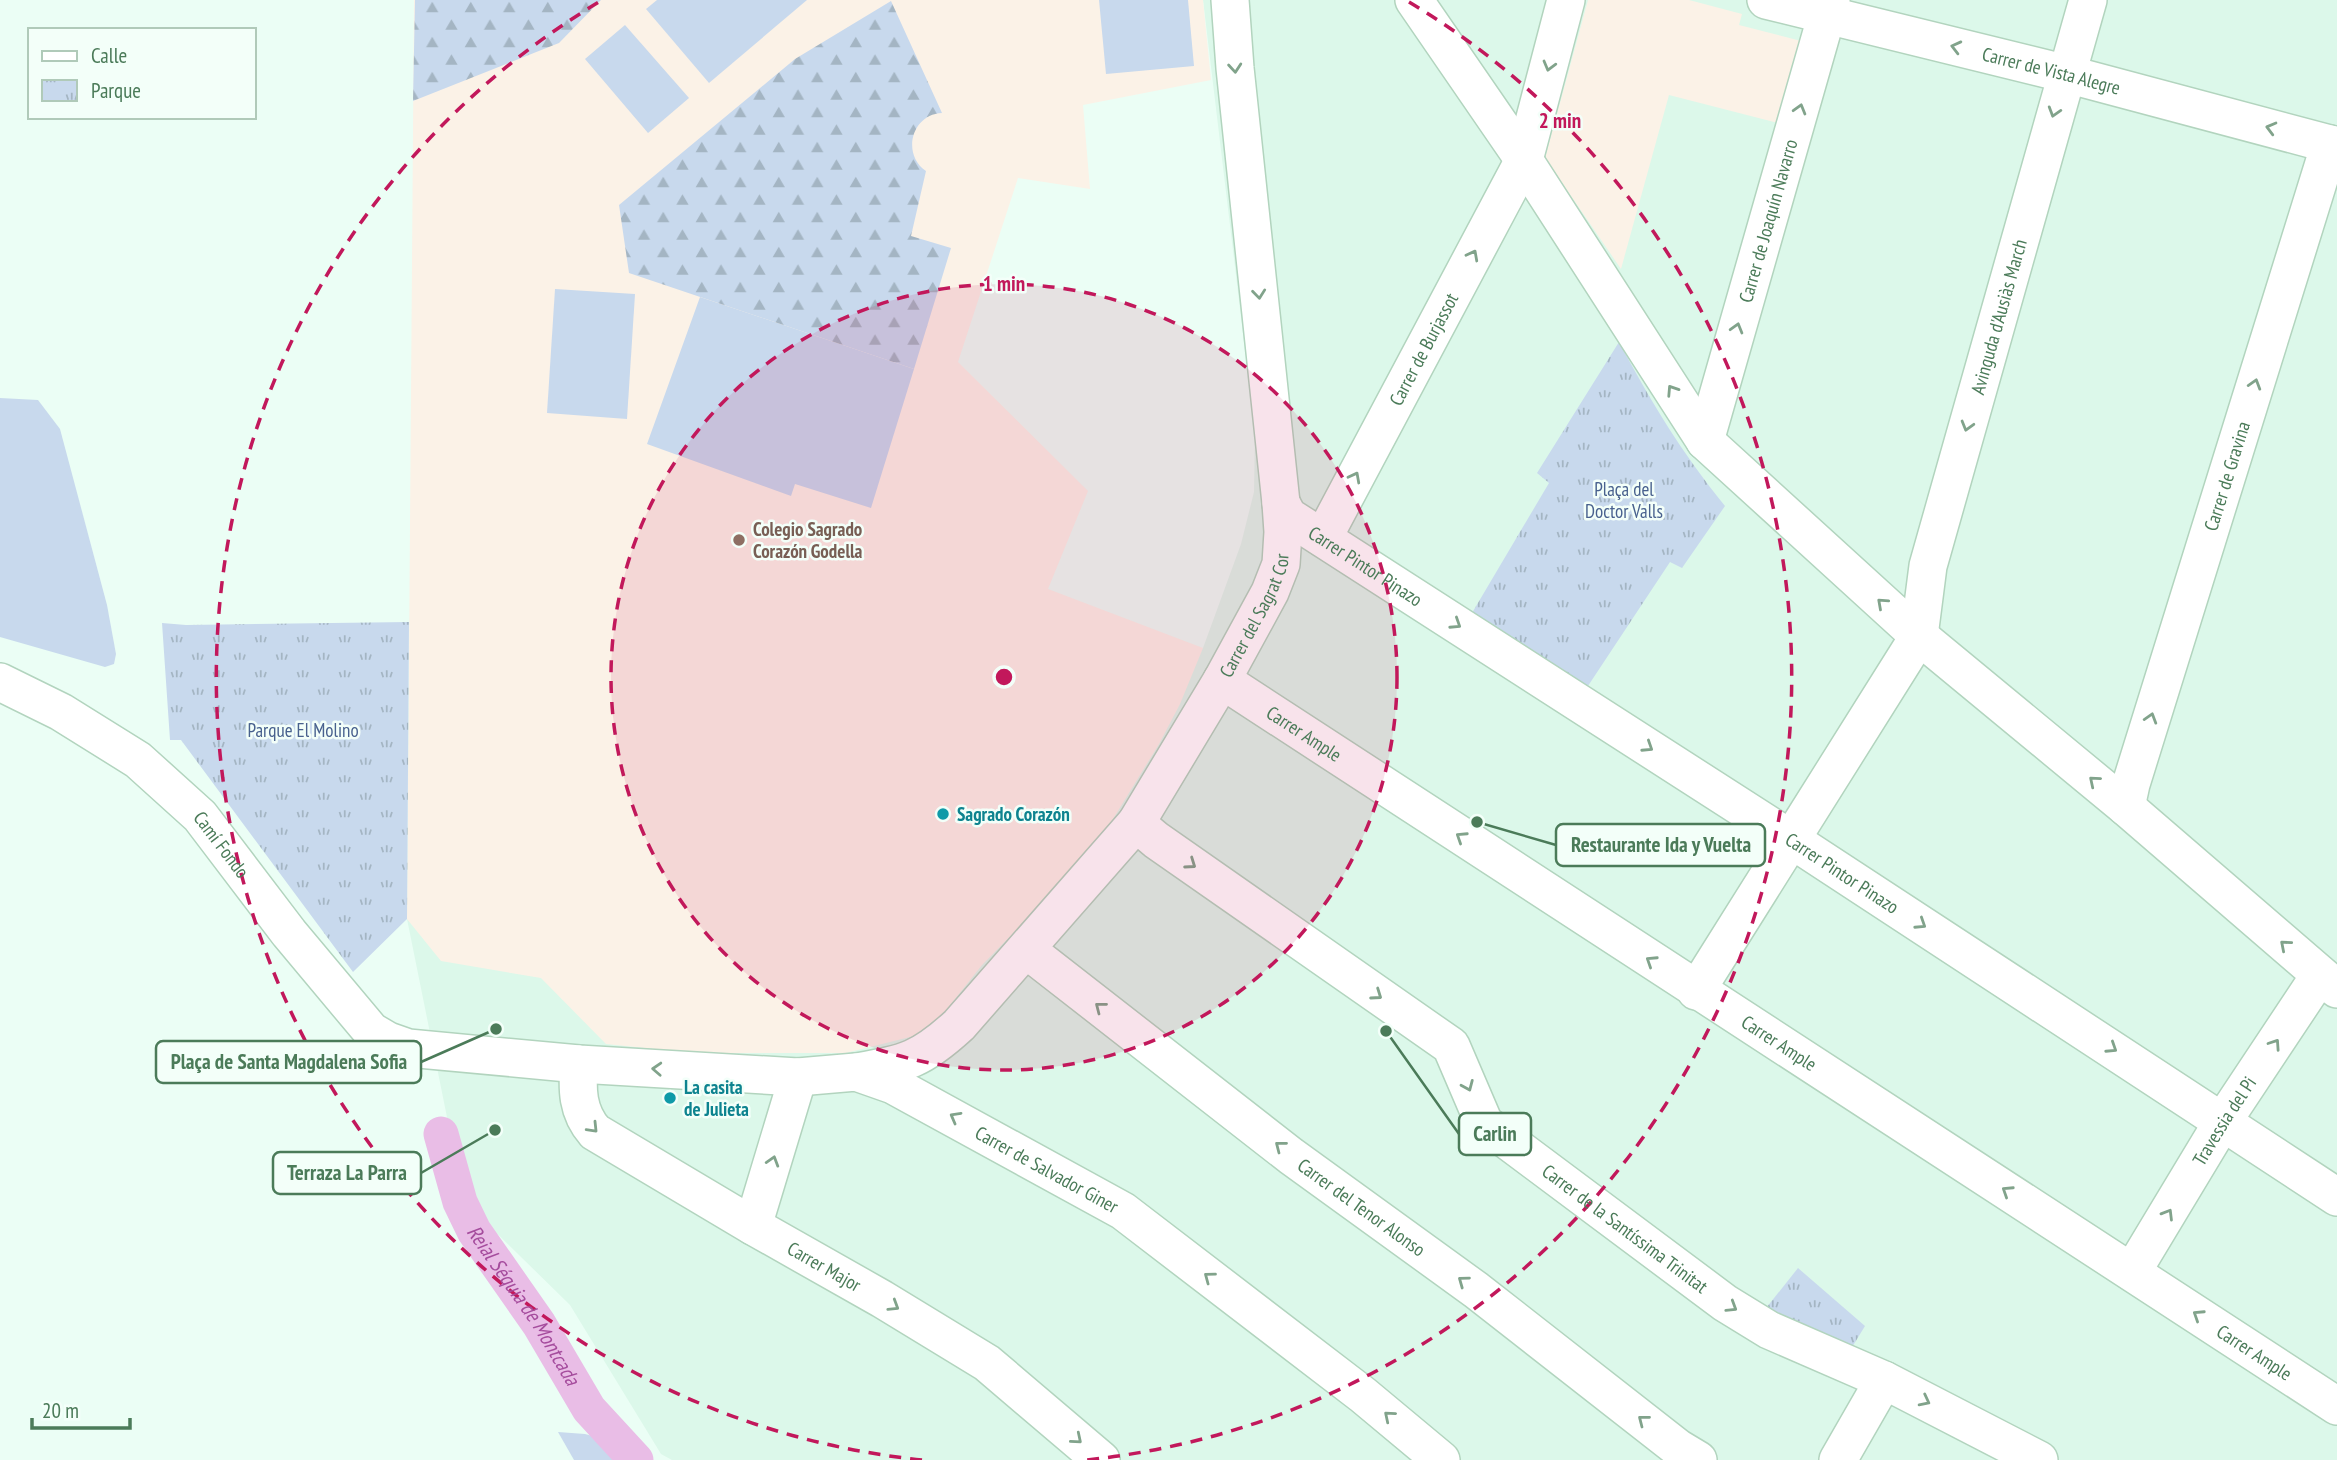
<svg xmlns="http://www.w3.org/2000/svg" width="2337" height="1460" font-family="'PT Sans Narrow',sans-serif">
	<style>
		.residential { fill: #dcf8ea }
		.education { fill: #fbf2e7 }
		.green { fill: #c8d9ed }
		.forest { fill: url(#forest-firs) }
		.park { fill: url(#park-tufts) }
		.lines { fill: none; stroke-linecap: round; stroke-linejoin: round }
		.canal { stroke: #e9bde6; stroke-width: 35 }
		.minor-casing { stroke: #b2d4be; stroke-width: 40 }
		.minor { stroke: #fff; stroke-width: 37 }
		.oneway { stroke: #81a38b }
		.ring { fill: none; stroke: #c2185b; stroke-width: 3.5; stroke-dasharray: 12 9 }
		.education-dot { fill: #8d6e63; stroke: #f3fff9; stroke-width: 2.5 }
		.culture-dot { fill: #0f9aa8; stroke: #f3fff9; stroke-width: 2.5 }
		.labels { text-anchor: middle; stroke-width: 5; stroke-linejoin: round; paint-order: stroke }
		.street-label { font-size: 19px; fill: #4b7b59; stroke: #f3fff9 }
		.park-label { font-size: 19px; fill: #48618e; stroke: #f3fff9 }
		.education-label { font-size: 19px; font-weight: bold; fill: #785e54; stroke: #f3fff9; text-anchor: start }
		.culture-label { font-size: 19px; font-weight: bold; fill: #0d838f; stroke: #f3fff9; text-anchor: start }
		.water-label { font-size: 21px; font-style: italic; fill: #a54c9d; stroke: #f3fff9 }
		.centre { fill: #c2185b; stroke: #f3fff9; stroke-width: 3.5 }
		.ring-label { font-size: 21px; text-anchor: middle; font-weight: bold; fill: #c2185b; stroke: #f3fff9; stroke-width: 5; stroke-linejoin: round; paint-order: stroke }
		.leader { fill: none; stroke: #4b7b59; stroke-width: 2.5 }
		.callout-dot { fill: #4b7b59; stroke: #f3fff9; stroke-width: 2.5 }
		.callout { fill: #f3fff9; stroke: #4b7b59; stroke-width: 2.5 }
		.callout-label { font-size: 21px; text-anchor: middle; font-weight: bold; fill: #4b7b59 }
	</style>
	<defs>
		<pattern id="forest-firs" width="22" height="20" patternUnits="userSpaceOnUse" patternTransform="scale(1.75)"><rect width="22" height="20" fill="#c8d9ed"/><path d="M5 1l3.5 6h-7zM16 11l3.5 6h-7z" fill="#a4b5c3"/></pattern>
		<pattern id="park-tufts" width="24" height="20" patternUnits="userSpaceOnUse" patternTransform="scale(1.75)"><rect width="24" height="20" fill="#c8d9ed"/><path d="M3 7l-1-3M5 7V3M7 7l1-3M15 17l-1-3M17 17v-4M19 17l1-3" fill="none" stroke="#a4b5c3"/></pattern>
	</defs>
	<rect width="100%" height="100%" fill="#ebfef5"/>
	<path class="residential" d="M1203,0H2337V1460H672L661,1454L570,1305L466,1203L454,1173L450,1132L407,919L409,662L1203,648L1241,544L1254,492L1255,434Z"/>
	<g class="education">
		<path d="M414,0H1203L1211,80L1083,105L1090,189L1018,178L958,362L1088,491L1048,589L1203,648L1180,704L1159,744L1105,832L1038,908L982,965L943,1014L914,1036L846,1053H694L606,1044L541,978L441,961L407,919Z"/>
		<path d="M1588,0H1689L1742,14L1739,25L1801,41L1778,123L1669,95L1621,269L1545,158Z"/>
	</g>
	<g class="green">
		<path d="M657,0H807L709,83L646,9Z"/>
		<path d="M1099,0H1188L1194,66L1106,74Z"/>
		<path d="M625,25L689,98L648,133L585,59Z"/>
		<path d="M555,289L635,294L627,419L547,413Z"/>
		<path d="M700,297L914,369L871,508L795,484L791,496L647,444Z"/>
		<path d="M0,398L38,400L60,429L107,605L116,654L114,664L105,667L0,637Z"/>
		<path d="M558,1432L585,1434L600,1438L621,1460H574Z"/>
	</g>
	<g class="forest">
		<path d="M415,0H601L559,43L413,101Z"/>
		<path d="M891,1L942,113C912,114 901,154 926,171L911,236L951,248L914,369L629,273L619,205L795,59Z"/>
	</g>
	<g class="park">
		<path d="M1619,342C1651,402 1682,453 1725,506L1682,568L1670,562L1586,689L1472,613L1549,483L1537,473Z"/>
		<path d="M409,622L407,919L353,972L181,740H170L162,623L186,625Z"/>
		<path d="M1798,1268L1865,1326L1846,1357L1759,1317Z"/>
	</g>
	<g class="lines">
		<path class="canal" id="s1" d="M441,1134L460,1202L474,1231L539,1324L589,1409L636,1460"/>
		<defs>
			<g id="minor">
				<path d="M1414,0L1524,160L1705,441L1919,636L2126,807L2337,989"/>
				<path id="s2" d="M1766,0L2067,74L2337,146"/>
				<path id="s3" d="M1705,441L1831,0"/>
				<path id="s4" d="M1281,503L1288,516L1792,840L2337,1197"/>
				<path id="s5" d="M1323,538L1524,160L1566,0"/>
				<path id="s6" d="M1222,680L2337,1406"/>
				<path id="s7" d="M0,682L61,712L138,760L200,816L289,933L371,1031L388,1041L408,1048L579,1064L798,1077L856,1072L893,1085L1123,1211L1363,1395L1441,1460"/>
				<path id="s8" d="M2126,807L2131,784L2330,144"/>
				<path id="s9" d="M1136,823L1156,840L1451,1046L1484,1123L1725,1303L1769,1330L1884,1380L2039,1460"/>
				<path id="s10" d="M1027,950L1291,1156L1476,1290L1678,1448L1698,1460"/>
				<path id="s11" d="M1696,991L1919,636L1928,566L2088,0"/>
				<path id="s12" d="M579,1064C577,1089 577,1112 595,1132L753,1226L882,1299L987,1363L1101,1460"/>
				<path id="s13" d="M857,1072C907,1063 921,1060 959,1025L1136,823L1222,680L1270,592L1281,564L1283,532L1281,503L1235,68L1230,0"/>
				<path d="M753,1226L798,1077"/>
				<path id="s14" d="M2132,1272L2223,1121L2320,975"/>
				<path d="M1838,1460L1884,1380"/>
			</g>
		</defs>
		<use href="#minor" class="minor-casing"/>
		<use href="#minor" class="minor"/>
	</g>
	<defs><path id="oneway-chevron" d="M-2-3.5L2.5 0L-2 3.5" fill="none" stroke-width="1.6" stroke-linecap="round" stroke-linejoin="round" transform="scale(1.75)"/></defs>
	<g class="oneway">
		<use href="#oneway-chevron" transform="translate(1956 47) rotate(-166)"/>
		<use href="#oneway-chevron" transform="translate(1549 66) rotate(105)"/>
		<use href="#oneway-chevron" transform="translate(1235 68) rotate(85)"/>
		<use href="#oneway-chevron" transform="translate(1800 109) rotate(-74)"/>
		<use href="#oneway-chevron" transform="translate(2054 112) rotate(107)"/>
		<use href="#oneway-chevron" transform="translate(2271 128) rotate(-165)"/>
		<use href="#oneway-chevron" transform="translate(1473 255) rotate(-62)"/>
		<use href="#oneway-chevron" transform="translate(1259 294) rotate(84)"/>
		<use href="#oneway-chevron" transform="translate(1737 328) rotate(-74)"/>
		<use href="#oneway-chevron" transform="translate(2255 384) rotate(-73)"/>
		<use href="#oneway-chevron" transform="translate(1672 390) rotate(-123)"/>
		<use href="#oneway-chevron" transform="translate(1967 426) rotate(106)"/>
		<use href="#oneway-chevron" transform="translate(1355 477) rotate(-62)"/>
		<use href="#oneway-chevron" transform="translate(1882 603) rotate(-138)"/>
		<use href="#oneway-chevron" transform="translate(1456 624) rotate(33)"/>
		<use href="#oneway-chevron" transform="translate(2151 718) rotate(-73)"/>
		<use href="#oneway-chevron" transform="translate(1648 747) rotate(33)"/>
		<use href="#oneway-chevron" transform="translate(2094 781) rotate(-140)"/>
		<use href="#oneway-chevron" transform="translate(1461 837) rotate(-147)"/>
		<use href="#oneway-chevron" transform="translate(1191 864) rotate(35)"/>
		<use href="#oneway-chevron" transform="translate(1921 924) rotate(33)"/>
		<use href="#oneway-chevron" transform="translate(2285 945) rotate(-139)"/>
		<use href="#oneway-chevron" transform="translate(1651 961) rotate(-147)"/>
		<use href="#oneway-chevron" transform="translate(1377 995) rotate(35)"/>
		<use href="#oneway-chevron" transform="translate(1100 1007) rotate(-142)"/>
		<use href="#oneway-chevron" transform="translate(2275 1044) rotate(-56)"/>
		<use href="#oneway-chevron" transform="translate(2112 1048) rotate(33)"/>
		<use href="#oneway-chevron" transform="translate(657 1069) rotate(-177)"/>
		<use href="#oneway-chevron" transform="translate(1468 1086) rotate(67)"/>
		<use href="#oneway-chevron" transform="translate(955 1117) rotate(-151)"/>
		<use href="#oneway-chevron" transform="translate(593 1128) rotate(46)"/>
		<use href="#oneway-chevron" transform="translate(1280 1146) rotate(-142)"/>
		<use href="#oneway-chevron" transform="translate(773 1161) rotate(-73)"/>
		<use href="#oneway-chevron" transform="translate(2007 1191) rotate(-147)"/>
		<use href="#oneway-chevron" transform="translate(2168 1214) rotate(-59)"/>
		<use href="#oneway-chevron" transform="translate(1209 1277) rotate(-143)"/>
		<use href="#oneway-chevron" transform="translate(1463 1281) rotate(-144)"/>
		<use href="#oneway-chevron" transform="translate(894 1306) rotate(32)"/>
		<use href="#oneway-chevron" transform="translate(1732 1307) rotate(32)"/>
		<use href="#oneway-chevron" transform="translate(2198 1315) rotate(-147)"/>
		<use href="#oneway-chevron" transform="translate(1925 1401) rotate(27)"/>
		<use href="#oneway-chevron" transform="translate(1389 1416) rotate(-140)"/>
		<use href="#oneway-chevron" transform="translate(1643 1420) rotate(-142)"/>
		<use href="#oneway-chevron" transform="translate(1077 1439) rotate(40)"/>
	</g>
	<circle cx="1004" cy="677" r="393" fill="#c2185b" fill-opacity=".12"/>
	<g class="ring">
		<circle cx="1004" cy="677" r="393"/>
		<path d="M922 1460A787 787 0 0 1 599 2M1409 2A787 787 0 0 1 1086 1460"/>
	</g>
	<circle class="education-dot" cx="739" cy="540" r="7"/>
	<g class="culture-dot">
		<circle cx="943" cy="814" r="7"/>
		<circle cx="670" cy="1098" r="7"/>
	</g>
	<g class="labels">
		<g class="street-label">
			<text dy="7" stroke="none"><textPath href="#s2" startOffset="294">Carrer de Vista Alegre</textPath></text>
			<text dy="7" stroke="none"><textPath href="#s3" startOffset="229">Carrer de Joaquín Navarro</textPath></text>
			<text dy="7" stroke="none"><textPath href="#s11" startOffset="749">Avinguda d'Ausiàs March</textPath></text>
			<text dy="7" stroke="none"><textPath href="#s5" startOffset="214">Carrer de Burjassot</textPath></text>
			<text dy="7" stroke="none"><textPath href="#s8" startOffset="346">Carrer de Gravina</textPath></text>
			<text dy="7" stroke="none"><textPath href="#s4" startOffset="107">Carrer Pintor Pinazo</textPath></text>
			<text dy="7" stroke="none"><textPath href="#s13" startOffset="623">Carrer del Sagrat Cor</textPath></text>
			<text dy="7" stroke="none"><textPath href="#s6" startOffset="98">Carrer Ample</textPath></text>
			<text dy="7" stroke="none"><textPath href="#s7" startOffset="278">Camí Fondo</textPath></text>
			<text dy="7" stroke="none"><textPath href="#s4" startOffset="674">Carrer Pintor Pinazo</textPath></text>
			<text dy="7" stroke="none"><textPath href="#s6" startOffset="665">Carrer Ample</textPath></text>
			<text dy="7" stroke="none"><textPath href="#s14" startOffset="177">Travessia del Pi</textPath></text>
			<text dy="7" stroke="none"><textPath href="#s7" startOffset="1222">Carrer de Salvador Giner</textPath></text>
			<text dy="7" stroke="none"><textPath href="#s10" startOffset="422">Carrer del Tenor Alonso</textPath></text>
			<text dy="7" stroke="none"><textPath href="#s9" startOffset="646">Carrer de la Santíssima Trinitat</textPath></text>
			<text dy="7" stroke="none"><textPath href="#s12" startOffset="338">Carrer Major</textPath></text>
			<text dy="7" stroke="none"><textPath href="#s6" startOffset="1232">Carrer Ample</textPath></text>
		</g>
		<g class="park-label">
			<text x="1624" y="496">Plaça del<tspan x="1624" dy="22">Doctor Valls</tspan></text>
			<text x="303" y="737">Parque El Molino</text>
		</g>
		<g class="education-label">
			<text x="753" y="536">Colegio Sagrado<tspan x="753" dy="22">Corazón Godella</tspan></text>
		</g>
		<g class="culture-label">
			<text x="957" y="821">Sagrado Corazón</text>
			<text x="684" y="1094">La casita<tspan x="684" dy="22">de Julieta</tspan></text>
		</g>
		<g class="water-label">
			<text dy="7" stroke="none"><textPath href="#s1" startOffset="192">Reial Séquia de Montcada</textPath></text>
		</g>
	</g>
	<circle cx="1004" cy="677" r="10" class="centre"/>
	<g class="ring-label">
		<text x="1560" y="128">2 min</text>
		<text x="1004" y="291">1 min</text>
	</g>
	<path class="leader" d="M1477 822L1556 845M496 1029L421 1062M1386 1031L1459 1134M495 1130L421 1173"/>
	<g class="callout-dot">
		<circle cx="1477" cy="822" r="7"/>
		<circle cx="496" cy="1029" r="7"/>
		<circle cx="1386" cy="1031" r="7"/>
		<circle cx="495" cy="1130" r="7"/>
	</g>
	<g class="callout">
		<rect x="1556" y="824" width="209" height="42" rx="7"/>
		<rect x="156" y="1041" width="265" height="42" rx="7"/>
		<rect x="1459" y="1113" width="72" height="42" rx="7"/>
		<rect x="273" y="1152" width="148" height="42" rx="7"/>
	</g>
	<g class="callout-label">
		<text x="1661" y="852">Restaurante Ida y Vuelta</text>
		<text x="289" y="1069">Plaça de Santa Magdalena Sofia</text>
		<text x="1495" y="1141">Carlin</text>
		<text x="347" y="1180">Terraza La Parra</text>
	</g>
	<rect x="28" y="28" width="228" height="91" fill="#f3fff9" stroke="#b0cab9" stroke-width="2"/>
	<rect x="42" y="51" width="35" height="10" fill="#ffffff" stroke="#b0cab9" stroke-width="2"/>
	<text x="91" y="63" font-size="21" fill="#4b7b59">Calle</text>
	<rect x="42" y="80" width="35" height="21" fill="url(#park-tufts)" stroke="#b0cab9" stroke-width="2"/>
	<text x="91" y="98" font-size="21" fill="#4b7b59">Parque</text>
	<path d="M32 1418v10h98v-10" fill="none" stroke="#4b7b59" stroke-width="3.5"/>
	<text x="42" y="1418" font-size="21" fill="#4b7b59" stroke="#f3fff9" stroke-width="5" paint-order="stroke">20 m</text>
</svg>
